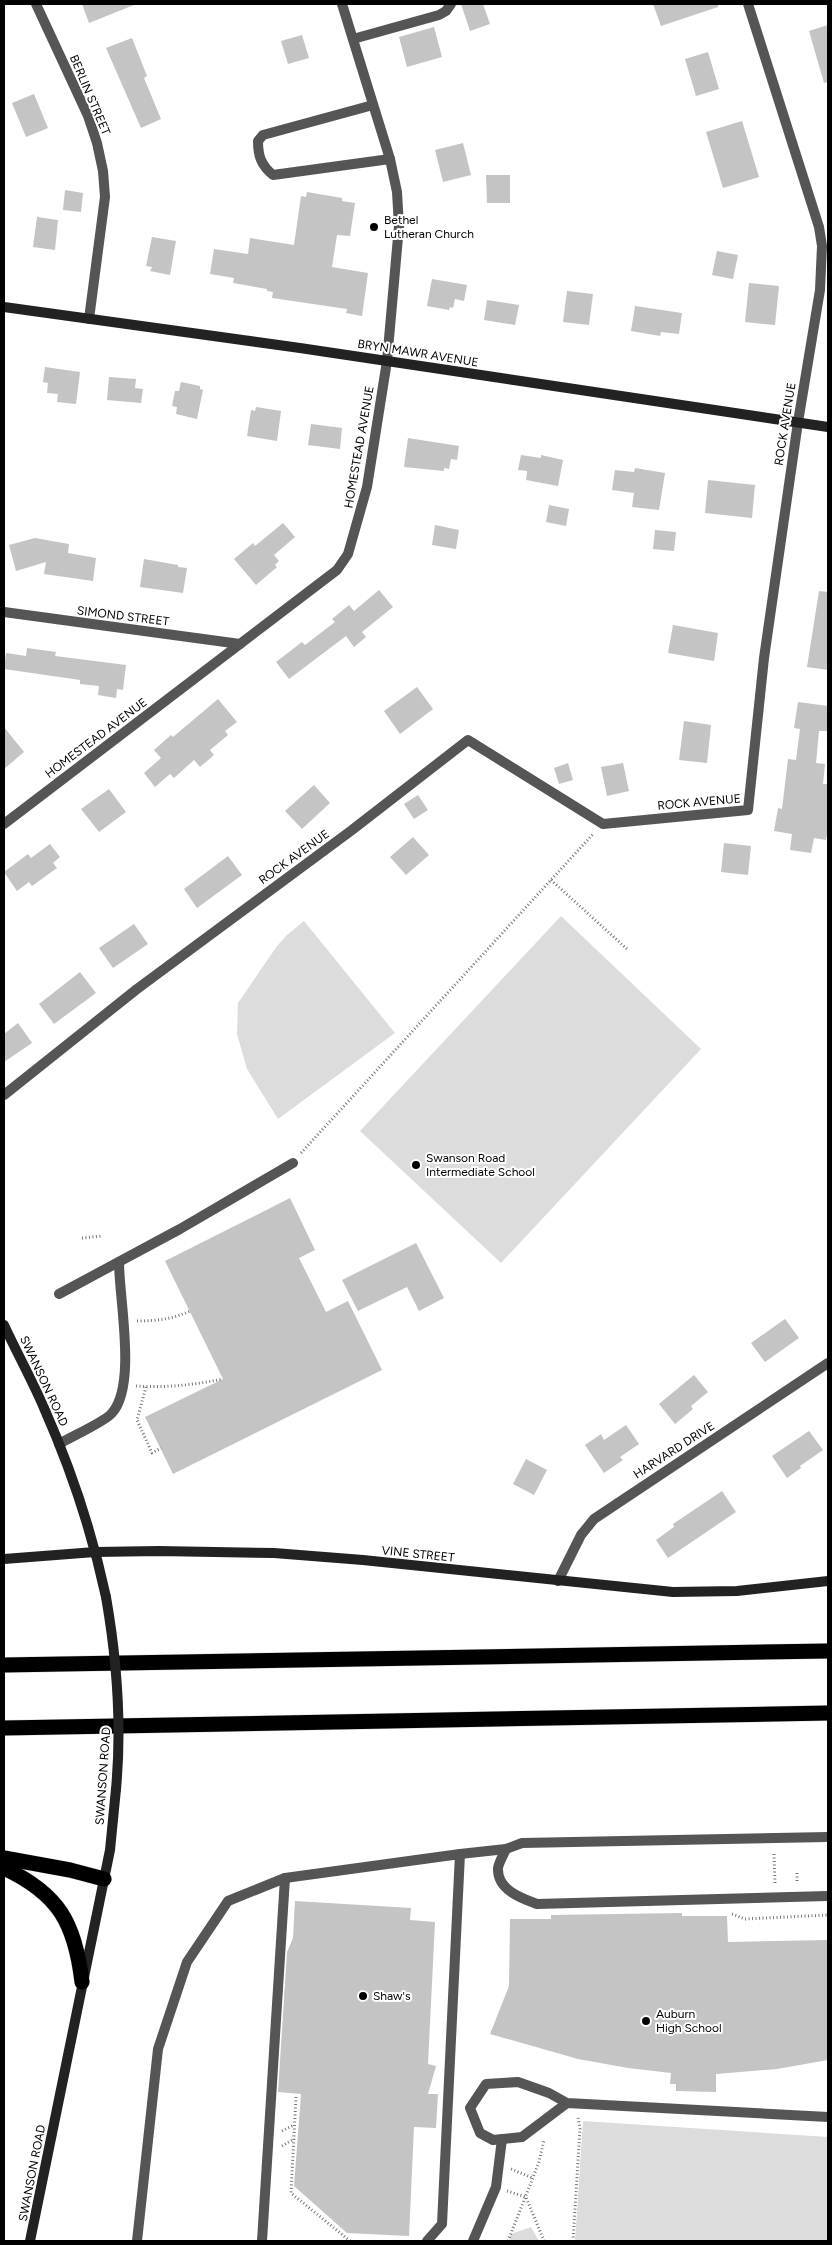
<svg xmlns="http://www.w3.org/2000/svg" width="832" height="2245" font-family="Figtree,sans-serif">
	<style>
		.green { fill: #dcdcdc }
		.building { fill: #c4c4c4 }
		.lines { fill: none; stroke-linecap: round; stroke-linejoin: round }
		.highway-casing { stroke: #dbdbdb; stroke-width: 16 }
		.path { stroke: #777; stroke-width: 3; stroke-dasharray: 1 2.5; stroke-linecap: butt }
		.lane { stroke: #555; stroke-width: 10 }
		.street { stroke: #555; stroke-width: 10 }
		.secondary { stroke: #222; stroke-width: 10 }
		.highway { stroke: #000; stroke-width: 15 }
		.secondary-bridge { stroke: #222; stroke-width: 10 }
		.poi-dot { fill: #000; stroke: #fff; stroke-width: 2 }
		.labels { text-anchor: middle; stroke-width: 4; stroke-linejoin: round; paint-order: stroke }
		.street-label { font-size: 12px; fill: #000; stroke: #fff }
		.poi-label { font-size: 12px; fill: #000; stroke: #fff; text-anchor: start }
	</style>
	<rect width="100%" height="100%" fill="#fff"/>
	<g class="green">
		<path d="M561,916L701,1049L501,1263L360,1131Z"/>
		<path d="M304,921L395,1033L278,1119L247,1069L237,1034L238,1003L277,946L287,935Z"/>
		<path d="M583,2121L828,2137V2241H575Z"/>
		<path d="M531,2227L539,2241H509L511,2234Z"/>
	</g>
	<g class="building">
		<path d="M82,4H134V5L89,23Z"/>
		<path d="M461,4H483L490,24L470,31Z"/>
		<path d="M653,4H718V7L661,26Z"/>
		<path d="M828,25V82L824,83L809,31Z"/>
		<path d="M434,27L442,57L407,67L399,37Z"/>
		<path d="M302,35L309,58L288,64L281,41Z"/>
		<path d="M132,38L147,76L144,78L161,119L141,128L106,48Z"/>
		<path d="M708,52L719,89L696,96L685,59Z"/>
		<path d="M34,94L48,128L26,137L12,103Z"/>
		<path d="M742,121L759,177L723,188L706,132Z"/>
		<path d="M463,143L471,175L443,182L435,150Z"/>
		<path d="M486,175H510V203H487Z"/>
		<path d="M65,190L83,193L81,212L63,210Z"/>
		<path d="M307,192L342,198V201L355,203L350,236L337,235L332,267L368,273L362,316L346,313L347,309L272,298L273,292L267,291V289L233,283L234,278L210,274L214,249L248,254L250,238L294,245L301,196L306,197Z"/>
		<path d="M37,217L58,220L55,250L33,247Z"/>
		<path d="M152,237L176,241L170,275L150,271L152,267L146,266Z"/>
		<path d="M717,251L738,255L733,279L712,275Z"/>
		<path d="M432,279L467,285L464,301L455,299L453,308L450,307L449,310L427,306Z"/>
		<path d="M749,283L779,286L775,325L745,322Z"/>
		<path d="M567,291L593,294L589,325L563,322Z"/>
		<path d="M487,300L519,305L515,325L484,320Z"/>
		<path d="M635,306L682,313L679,334L661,332L660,336L631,331Z"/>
		<path d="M45,367L80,372L76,404L57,402L58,394L47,393L48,383L43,382Z"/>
		<path d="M109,377L136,379L135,388L143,389L141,403L107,400Z"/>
		<path d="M181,382L200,386V389L203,390L197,419L176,414L177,407L172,406L175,391H179Z"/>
		<path d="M256,407L281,411L277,441L247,436L251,410L255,411Z"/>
		<path d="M311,424L342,428L340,449L308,445Z"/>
		<path d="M408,438L459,446L457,460L451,459L449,469L444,468V471L404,467Z"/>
		<path d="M521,455L541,458V455L563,460L558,486L526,480L527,471L518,470Z"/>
		<path d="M635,468L665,473L659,510L632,507L634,493L612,490L615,470L634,472Z"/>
		<path d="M708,480L755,485L752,518L705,513Z"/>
		<path d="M549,505L569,509L566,526L546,522Z"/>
		<path d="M283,523L295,537L274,555L279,561L275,565L277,567L256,585L234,559L253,543L255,546Z"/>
		<path d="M435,525L459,530L456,549L432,545Z"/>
		<path d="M655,530L676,532L674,551L653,549Z"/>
		<path d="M35,538L69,544L68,553L96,558L93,581L44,574L46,562L16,571L9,545Z"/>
		<path d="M144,559L178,565V567L187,568L183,593L140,587Z"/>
		<path d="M379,590L393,607L362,632L366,637L354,647L346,636L289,679L276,662L302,642L305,645L335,622L332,619L349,605L354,611Z"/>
		<path d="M819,591L828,592V670L807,667Z"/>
		<path d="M673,625L718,633L714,661L668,653Z"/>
		<path d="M27,648L56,652L55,656L126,665L123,690L117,689L116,698L98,695L99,686L80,684V680L4,669L6,653L26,656Z"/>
		<path d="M417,687L433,709L400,734L384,711Z"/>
		<path d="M218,699L237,722L225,731L228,735L210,750L214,755L200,767L194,760L174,778L170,774L155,787L144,773L161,758L154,750L171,735L173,737Z"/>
		<path d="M798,702L828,706V731H819L816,763L825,764L823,784H828V828L826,840L814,838L811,853L790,850L792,834L774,831L778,808L782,809L788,759L796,760L800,729L794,728Z"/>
		<path d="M684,721L711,725L707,763L679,760Z"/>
		<path d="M4,727L24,752L4,769Z"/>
		<path d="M568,763L573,780L559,784L554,768Z"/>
		<path d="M623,763L629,791L607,796L601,767Z"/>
		<path d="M314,785L330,803L302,829L285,811Z"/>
		<path d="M109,789L126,812L99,832L81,809Z"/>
		<path d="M418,795L428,810L414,819L404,804Z"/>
		<path d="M413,837L429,855L406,875L390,857Z"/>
		<path d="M724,843L751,846L748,875L721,872Z"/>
		<path d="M50,844L60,857L53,863L57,868L32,886L29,882L17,891L4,872L28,854L31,858Z"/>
		<path d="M228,856L242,875L197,908L184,889Z"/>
		<path d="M134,924L148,944L113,968L99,948Z"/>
		<path d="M80,972L96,993L54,1024L39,1004Z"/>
		<path d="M18,1023L32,1043L4,1062V1034Z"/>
		<path d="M290,1198L315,1250L299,1258L326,1312L348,1301L382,1370L173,1474L145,1417L223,1379L165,1261Z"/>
		<path d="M416,1243L444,1298L419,1311L407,1287L358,1311L342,1280Z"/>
		<path d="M785,1319L799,1338L765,1362L751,1343Z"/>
		<path d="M694,1375L708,1392L691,1406L693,1409L675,1424L659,1404Z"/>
		<path d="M626,1425L639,1444L620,1457L623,1460L604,1473L585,1445L601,1434L604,1440Z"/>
		<path d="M809,1431L823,1450L800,1466L801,1468L787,1478L772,1456Z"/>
		<path d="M526,1459L547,1470L534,1495L513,1484Z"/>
		<path d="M722,1491L736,1512L668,1558L656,1540L674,1527L673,1524Z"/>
		<path d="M295,1901L411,1908L410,1920L435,1922L428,2064L436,2066L428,2094H438L436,2128L414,2127L409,2236L347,2233L294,2186L301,2094L278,2092L287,1952L293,1938Z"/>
		<path d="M682,1913V1916H727L728,1942L828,1940V2060L777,2069L716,2074V2092L676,2091V2084H670L671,2073L628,2068L578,2059L490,2034L509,1986L510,1919H551V1915Z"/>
	</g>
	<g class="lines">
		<defs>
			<g id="highway">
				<path d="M4,1665L828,1651"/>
				<path d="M4,1728L828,1713"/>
				<path d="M4,1858L70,1870L104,1879"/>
				<path d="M4,1868C59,1894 75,1923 82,1982"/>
			</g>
		</defs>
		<use href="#highway" class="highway-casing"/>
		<g class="path">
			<path d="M551,880L627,949"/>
			<path d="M301,1153L594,833"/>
			<path d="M82,1238L102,1236"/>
			<path d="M137,1321C156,1321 173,1319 190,1311"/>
			<path d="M136,1386C165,1388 194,1385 223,1379"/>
			<path d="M146,1387L137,1420L152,1453L161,1448"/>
			<path d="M774,1854L775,1883"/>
			<path d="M797,1873V1883"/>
			<path d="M732,1914L745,1919L828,1915"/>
			<path d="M296,2097L291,2193L350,2241"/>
			<path d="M282,2131L294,2125"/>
			<path d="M282,2146L294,2139"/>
			<path d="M511,2169L533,2178"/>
			<path d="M507,2191L526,2197L544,2241"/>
			<path d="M508,2241L539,2162L544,2140"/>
			<path d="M573,2241L580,2129L578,2117"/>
		</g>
		<g class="lane">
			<path d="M353,39L439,15L446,11L451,4"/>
			<path d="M373,105L263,135L258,141C258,156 261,165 273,175L390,159"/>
			<path d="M59,1294L180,1229L293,1163"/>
			<path d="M59,1444C70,1437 105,1422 112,1413C137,1385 119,1299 119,1262"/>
			<path d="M828,1837L522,1843L506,1849C504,1854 499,1862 498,1868C497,1890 521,1898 537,1904L828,1896"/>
			<path d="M460,1854L506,1849"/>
			<path d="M567,2103L522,2137L493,2140L480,2133L470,2108L486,2084L518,2082L549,2093L567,2103L828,2117"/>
			<path d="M137,2241L158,2049L187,1962L228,1901L285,1878L460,1854L442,2224L427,2241"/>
			<path d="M262,2241L285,1878"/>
			<path d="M473,2241L496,2187L502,2139"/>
		</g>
		<g class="street">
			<path d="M36,4L88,116L97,143L103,171L105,197L89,319"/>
			<path d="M4,612L240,644"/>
			<path d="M4,824L337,570L348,554L367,487L387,361L399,226L397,192L390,159L342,4"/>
			<path d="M4,1095L137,989L352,830L468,740L603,824L748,810L764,658L798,422L820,290L822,246L819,227L748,4"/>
			<path d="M558,1581L581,1535L594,1519L828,1363"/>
		</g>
		<g class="secondary">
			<path d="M4,307L300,348L828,427"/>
			<path d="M4,1325C17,1353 32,1380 44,1408C71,1469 92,1532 106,1597"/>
			<path d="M4,1559L95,1552L159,1551L274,1553L363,1560L673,1592L737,1591L828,1581"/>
			<path d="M30,2241L110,1850L116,1789"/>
		</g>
		<use href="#highway" class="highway"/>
		<path class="secondary-bridge" d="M106,1597C117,1660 122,1724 116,1789"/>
	</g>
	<g class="poi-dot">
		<circle cx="374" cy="227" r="5"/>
		<circle cx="416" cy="1165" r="5"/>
		<circle cx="363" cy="1996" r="5"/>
		<circle cx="646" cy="2021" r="5"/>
	</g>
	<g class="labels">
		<g class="street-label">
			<text transform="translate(90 95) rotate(67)" y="4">BERLIN STREET</text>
			<text transform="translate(418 353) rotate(9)" y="4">BRYN MAWR AVENUE</text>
			<text transform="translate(785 424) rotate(-81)" y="4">ROCK AVENUE</text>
			<text transform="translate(359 447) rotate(-80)" y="4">HOMESTEAD AVENUE</text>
			<text transform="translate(123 616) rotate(7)" y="4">SIMOND STREET</text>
			<text transform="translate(96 738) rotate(-37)" y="4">HOMESTEAD AVENUE</text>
			<text transform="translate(699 802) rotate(-5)" y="4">ROCK AVENUE</text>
			<text transform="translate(294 857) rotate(-36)" y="4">ROCK AVENUE</text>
			<text transform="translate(44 1381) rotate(65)" y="4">SWANSON ROAD</text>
			<text transform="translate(674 1450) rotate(-33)" y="4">HARVARD DRIVE</text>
			<text transform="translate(418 1554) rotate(6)" y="4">VINE STREET</text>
			<text transform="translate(103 1776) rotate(-86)" y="4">SWANSON ROAD</text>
			<text transform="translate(32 2173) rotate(-79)" y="4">SWANSON ROAD</text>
		</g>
		<g class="poi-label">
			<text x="384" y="224">Bethel<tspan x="384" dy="14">Lutheran Church</tspan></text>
			<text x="426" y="1162">Swanson Road<tspan x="426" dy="14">Intermediate School</tspan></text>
			<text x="373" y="2000">Shaw's</text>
			<text x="656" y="2018">Auburn<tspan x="656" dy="14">High School</tspan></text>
		</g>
	</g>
	<rect width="832" height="2245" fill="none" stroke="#000000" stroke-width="10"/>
</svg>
